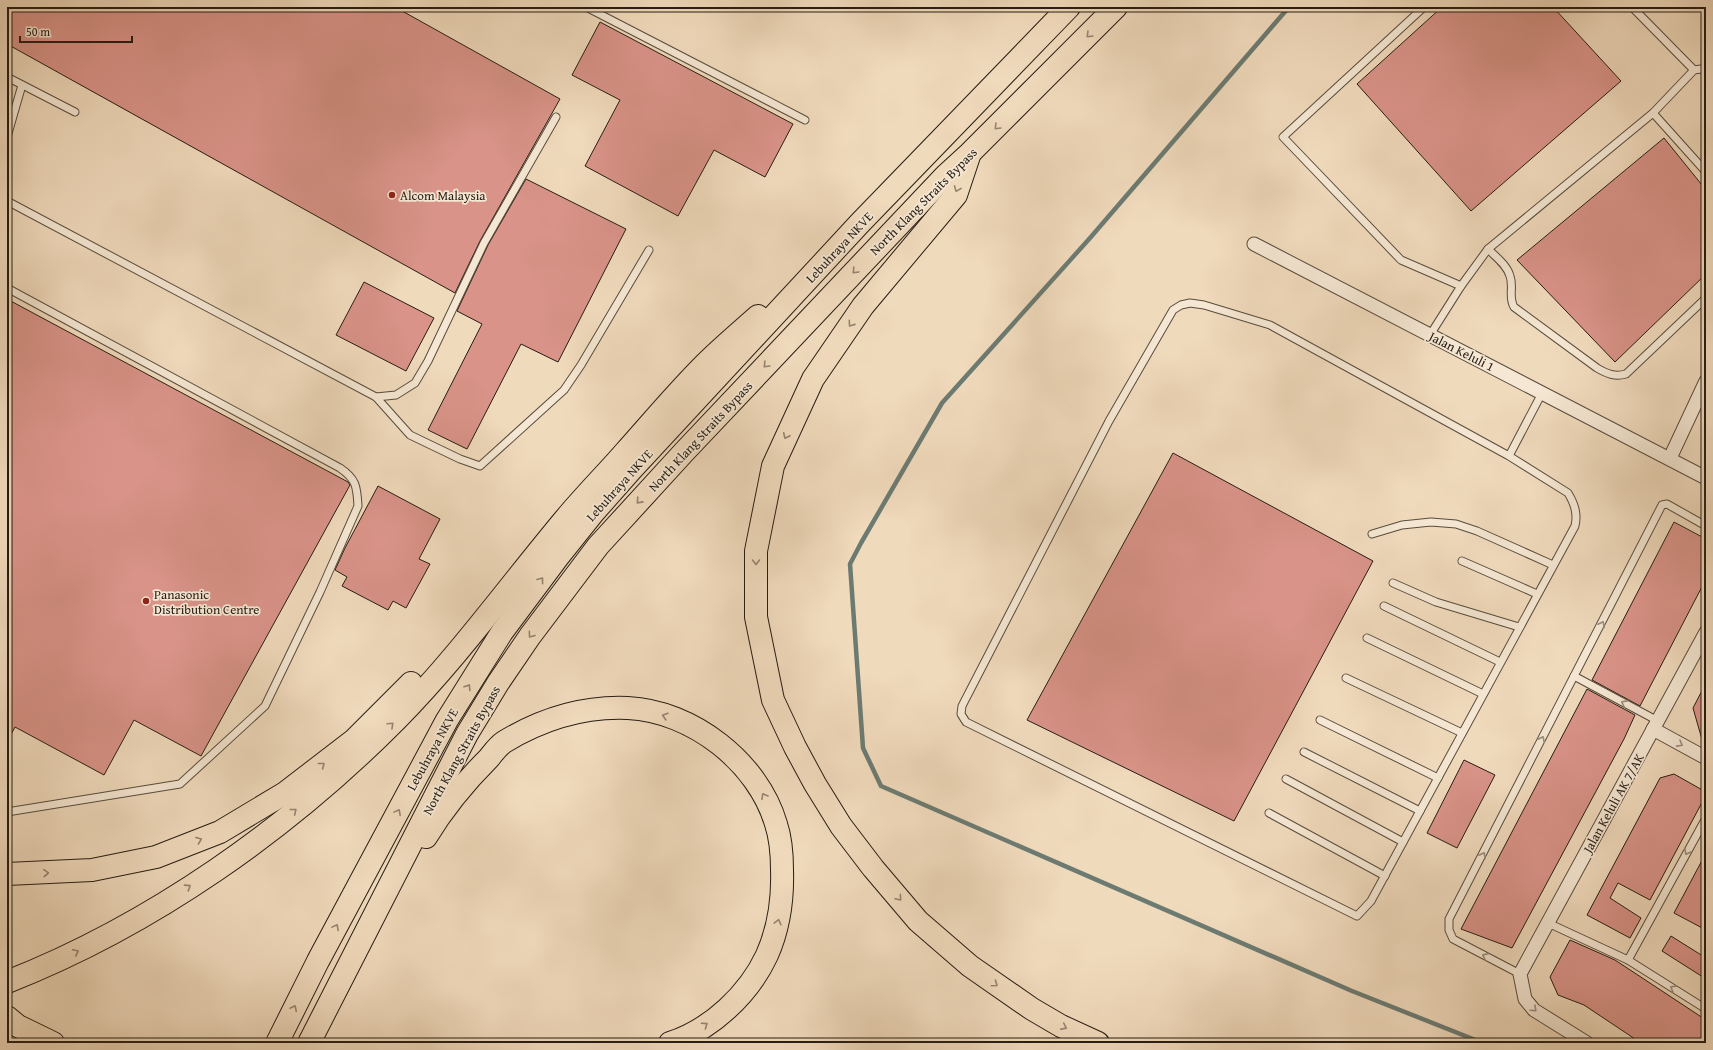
<svg xmlns="http://www.w3.org/2000/svg" width="1713" height="1050" font-family="'Gentium Book Plus',serif">
	<style>
		.lines { fill: none; stroke-linecap: round; stroke-linejoin: round }
		.stream { stroke: #6c7b72; stroke-width: 4.5 }
		.building { fill: #d99388; stroke: #261c13 }
		.lane-casing { stroke: #584c3d; stroke-width: 9 }
		.street-casing { stroke: #584c3d; stroke-width: 15 }
		.highway-casing { stroke: #261c13; stroke-width: 24 }
		.lane { stroke: #f5e7d3; stroke-width: 7 }
		.street { stroke: #f5e7d3; stroke-width: 13 }
		.highway { stroke: #f0dabc; stroke-width: 22 }
		.oneway { stroke: #958470 }
		.oneway2 { stroke: #988c7d }
		.poi-dot { fill: #8f2418; stroke: #f5e7d3; stroke-width: 1.5 }
		.labels { text-anchor: middle; stroke-width: 3.5; stroke-linejoin: round; paint-order: stroke }
		.poi-label { font-size: 13px; fill: #261c13; stroke: #f5e7d3; text-anchor: start }
		.street-label { font-size: 13px; fill: #261c13; stroke: #f5e7d3 }
	</style>
	<rect width="100%" height="100%" fill="#f0dabc"/>
	<filter id="stains"><feTurbulence type="fractalNoise" baseFrequency=".005" numOctaves="4"/><feColorMatrix values="0 0 0 0 .2 0 0 0 0 .09 0 0 0 0 .02 0 0 0 .5 -.17"/></filter>
	<radialGradient id="worn" r=".72"><stop offset=".6" stop-color="#630" stop-opacity="0"/><stop offset="1" stop-color="#630" stop-opacity=".3"/></radialGradient>
	<g class="lines">
		<path class="stream" d="M1289,7L1090,238L942,403L861,543L850,564L863,748L881,786L1352,991L1483,1043"/>
	</g>
	<g class="building">
		<path d="M7,7H395L560,99L480,241L455,293L7,44Z"/>
		<path d="M1442,7H1553L1621,81L1471,211L1357,84Z"/>
		<path d="M600,22L793,124L765,177L714,150L678,216L585,166L620,100L572,75Z"/>
		<path d="M1664,138L1706,190V274L1615,362L1517,260Z"/>
		<path d="M526,179L626,229L558,362L521,344L467,449L428,430L482,324L457,311L488,245Z"/>
		<path d="M364,282L434,318L406,371L336,335Z"/>
		<path d="M7,299L348,482L350,485L201,756L134,720L104,775L15,727L7,742Z"/>
		<path d="M1173,453L1373,561L1234,821L1027,720Z"/>
		<path d="M378,486L440,519L419,559L430,564L406,608L393,601L388,610L342,586L347,577L335,570L345,548Z"/>
		<path d="M1674,522L1706,539V579L1640,706L1592,680Z"/>
		<path d="M1706,683V742L1703,743L1693,708Z"/>
		<path d="M1587,689L1635,715L1624,739L1512,948L1461,929Z"/>
		<path d="M1464,760L1495,775L1457,848L1427,833Z"/>
		<path d="M1674,774L1706,792V795L1650,900L1618,883L1610,898L1641,918L1630,938L1587,915L1660,778Z"/>
		<path d="M1706,853V930L1674,913Z"/>
		<path d="M1671,936L1706,958V979L1662,951Z"/>
		<path d="M1570,940L1615,960L1706,1020V1043H1641L1584,1005L1558,995L1550,977Z"/>
	</g>
	<g class="lines">
		<defs>
			<g id="lane">
				<path d="M586,7L805,120"/>
				<path d="M1424,7L1283,137L1401,260L1461,286"/>
				<path d="M1632,7L1694,70"/>
				<path d="M7,77L75,112"/>
				<path d="M1653,113L1706,172"/>
				<path d="M7,137L22,85"/>
				<path d="M7,201L376,397L410,435L460,459L480,466L564,390L581,365L649,250"/>
				<path d="M1488,249C1496,257 1507,265 1510,276C1514,287 1508,297 1514,307L1597,368C1607,374 1615,377 1626,374L1706,298"/>
				<path d="M7,288L340,468C356,479 357,486 358,506L320,592L265,706L180,784L7,812"/>
				<path d="M1430,335L1461,286L1488,249L1653,113L1694,70L1701,69L1706,70"/>
				<path d="M376,397L396,395L415,383L428,361L484,243L556,117"/>
				<path d="M1509,456L1270,325L1204,305L1190,303L1181,305L1173,310L1109,421L962,706L961,714L966,722L1357,916L1371,901L1575,526C1578,513 1574,503 1568,493L1509,456L1542,393"/>
				<path d="M1372,534L1402,525L1431,522L1456,524L1477,531L1553,565"/>
				<path d="M1462,561L1537,594"/>
				<path d="M1393,583L1436,602L1519,627"/>
				<path d="M1384,606L1500,662"/>
				<path d="M1367,638L1483,694"/>
				<path d="M1574,676L1658,721"/>
				<path d="M1346,678L1462,733"/>
				<path d="M1320,720L1438,778"/>
				<path d="M1304,752L1420,811"/>
				<path d="M1286,779L1403,842"/>
				<path d="M1269,813L1385,876"/>
				<path d="M1548,923L1628,960L1706,1009"/>
				<path d="M1628,960L1706,818"/>
				<path d="M1520,974L1453,939L1449,930V919L1662,505L1667,504L1706,526"/>
			</g>
			<g id="street">
				<path d="M1254,244L1706,478"/>
				<path d="M1670,458L1706,381"/>
				<path d="M1653,729L1706,758"/>
				<path d="M1587,1043L1534,1010L1525,999L1520,974L1706,632"/>
			</g>
			<g id="highway">
				<path d="M969,156L956,195L863,306L813,379L773,466L756,551V617L773,700L795,747L815,784L841,826L873,868L918,921L970,966L1032,1009L1061,1026L1098,1043"/>
				<path d="M426,837C443,809 466,781 489,758C493,753 498,746 504,742C542,719 583,706 628,708C692,711 758,762 776,824C781,839 782,855 782,870C783,900 779,928 767,955C749,994 711,1030 670,1043"/>
				<path d="M7,874L92,870L156,857L220,832L285,793L354,740L411,683"/>
				<path d="M7,982C152,925 288,829 397,719C458,657 509,586 565,519C584,496 606,474 626,451C652,422 677,392 705,364C721,348 740,332 758,316"/>
				<path d="M7,1017L18,1026L53,1043"/>
				<path d="M277,1043L318,961L447,720L502,632L558,557L594,512L632,469L860,223L1069,7"/>
				<path d="M309,1043L467,734L498,683L530,636L598,546L684,452L946,175L970,153L1116,7"/>
			</g>
		</defs>
		<use href="#lane" class="lane-casing"/>
		<use href="#street" class="street-casing"/>
		<use href="#highway" class="highway-casing"/>
		<use href="#lane" class="lane"/>
		<use href="#street" class="street"/>
		<use href="#highway" class="highway"/>
	</g>
	<defs><path id="oneway-chevron" d="M-2-3.5L2.5 0L-2 3.5" fill="none" stroke-width="1.6" stroke-linecap="round" stroke-linejoin="round"/></defs>
	<g class="oneway">
		<use href="#oneway-chevron" transform="translate(1089 35) rotate(135)"/>
		<use href="#oneway-chevron" transform="translate(997 127) rotate(135)"/>
		<use href="#oneway-chevron" transform="translate(957 189) rotate(112)"/>
		<use href="#oneway-chevron" transform="translate(855 271) rotate(133)"/>
		<use href="#oneway-chevron" transform="translate(851 324) rotate(125)"/>
		<use href="#oneway-chevron" transform="translate(766 365) rotate(134)"/>
		<use href="#oneway-chevron" transform="translate(786 436) rotate(115)"/>
		<use href="#oneway-chevron" transform="translate(639 501) rotate(132)"/>
		<use href="#oneway-chevron" transform="translate(756 562) rotate(90)"/>
		<use href="#oneway-chevron" transform="translate(541 580) rotate(-53)"/>
		<use href="#oneway-chevron" transform="translate(531 635) rotate(126)"/>
		<use href="#oneway-chevron" transform="translate(468 687) rotate(-58)"/>
		<use href="#oneway-chevron" transform="translate(665 716) rotate(-163)"/>
		<use href="#oneway-chevron" transform="translate(391 725) rotate(-43)"/>
		<use href="#oneway-chevron" transform="translate(322 765) rotate(-38)"/>
		<use href="#oneway-chevron" transform="translate(764 796) rotate(-120)"/>
		<use href="#oneway-chevron" transform="translate(294 811) rotate(-39)"/>
		<use href="#oneway-chevron" transform="translate(398 812) rotate(-62)"/>
		<use href="#oneway-chevron" transform="translate(199 840) rotate(-21)"/>
		<use href="#oneway-chevron" transform="translate(46 873) rotate(-3)"/>
		<use href="#oneway-chevron" transform="translate(188 887) rotate(-33)"/>
		<use href="#oneway-chevron" transform="translate(899 898) rotate(50)"/>
		<use href="#oneway-chevron" transform="translate(778 922) rotate(-76)"/>
		<use href="#oneway-chevron" transform="translate(336 927) rotate(-62)"/>
		<use href="#oneway-chevron" transform="translate(76 952) rotate(-25)"/>
		<use href="#oneway-chevron" transform="translate(995 984) rotate(35)"/>
		<use href="#oneway-chevron" transform="translate(294 1008) rotate(-64)"/>
		<use href="#oneway-chevron" transform="translate(705 1025) rotate(-34)"/>
		<use href="#oneway-chevron" transform="translate(1064 1027) rotate(26)"/>
	</g>
	<g class="oneway2">
		<use href="#oneway-chevron" transform="translate(1602 624) rotate(-63)"/>
		<use href="#oneway-chevron" transform="translate(1624 703) rotate(-152)"/>
		<use href="#oneway-chevron" transform="translate(1542 739) rotate(-63)"/>
		<use href="#oneway-chevron" transform="translate(1680 744) rotate(29)"/>
		<use href="#oneway-chevron" transform="translate(1687 852) rotate(119)"/>
		<use href="#oneway-chevron" transform="translate(1483 855) rotate(-63)"/>
		<use href="#oneway-chevron" transform="translate(1485 956) rotate(-153)"/>
		<use href="#oneway-chevron" transform="translate(1673 988) rotate(-148)"/>
		<use href="#oneway-chevron" transform="translate(1534 1009) rotate(43)"/>
	</g>
	<g class="poi-dot">
		<circle cx="392" cy="195" r="4"/>
		<circle cx="146" cy="601" r="4"/>
	</g>
	<g class="labels">
		<g class="poi-label">
			<text x="400" y="200">Alcom Malaysia</text>
			<text x="154" y="599">Panasonic<tspan x="154" dy="15">Distribution Centre</tspan></text>
		</g>
		<g class="street-label">
			<text transform="translate(923 201) rotate(-45)" y="5">North Klang Straits Bypass</text>
			<text transform="translate(839 247) rotate(-47)" y="5">Lebuhraya NKVE</text>
			<text transform="translate(1462 351) rotate(27)" y="5">Jalan Keluli 1</text>
			<text transform="translate(700 436) rotate(-47)" y="5">North Klang Straits Bypass</text>
			<text transform="translate(619 485) rotate(-48)" y="5">Lebuhraya NKVE</text>
			<text transform="translate(432 749) rotate(-61)" y="5">Lebuhraya NKVE</text>
			<text transform="translate(461 750) rotate(-61)" y="5">North Klang Straits Bypass</text>
			<text transform="translate(1613 803) rotate(-61)" y="5">Jalan Keluli AK 7/AK</text>
		</g>
	</g>
	<rect width="1713" height="1050" fill="none" stroke="#f0dabc" stroke-width="24"/>
	<rect x="8" y="8" width="1697" height="1034" fill="none" stroke="#261c13" stroke-width="2"/>
	<rect x="12" y="12" width="1689" height="1026" fill="none" stroke="#261c13"/>
	<path d="M20 36v6h112v-6" fill="none" stroke="#261c13" stroke-width="2"/>
	<text x="26" y="36" font-size="12" fill="#261c13" stroke="#f5e7d3" stroke-width="3" paint-order="stroke">50 m</text>
	<rect width="100%" height="100%" filter="url(#stains)"/>
	<rect width="100%" height="100%" fill="url(#worn)"/>
</svg>
